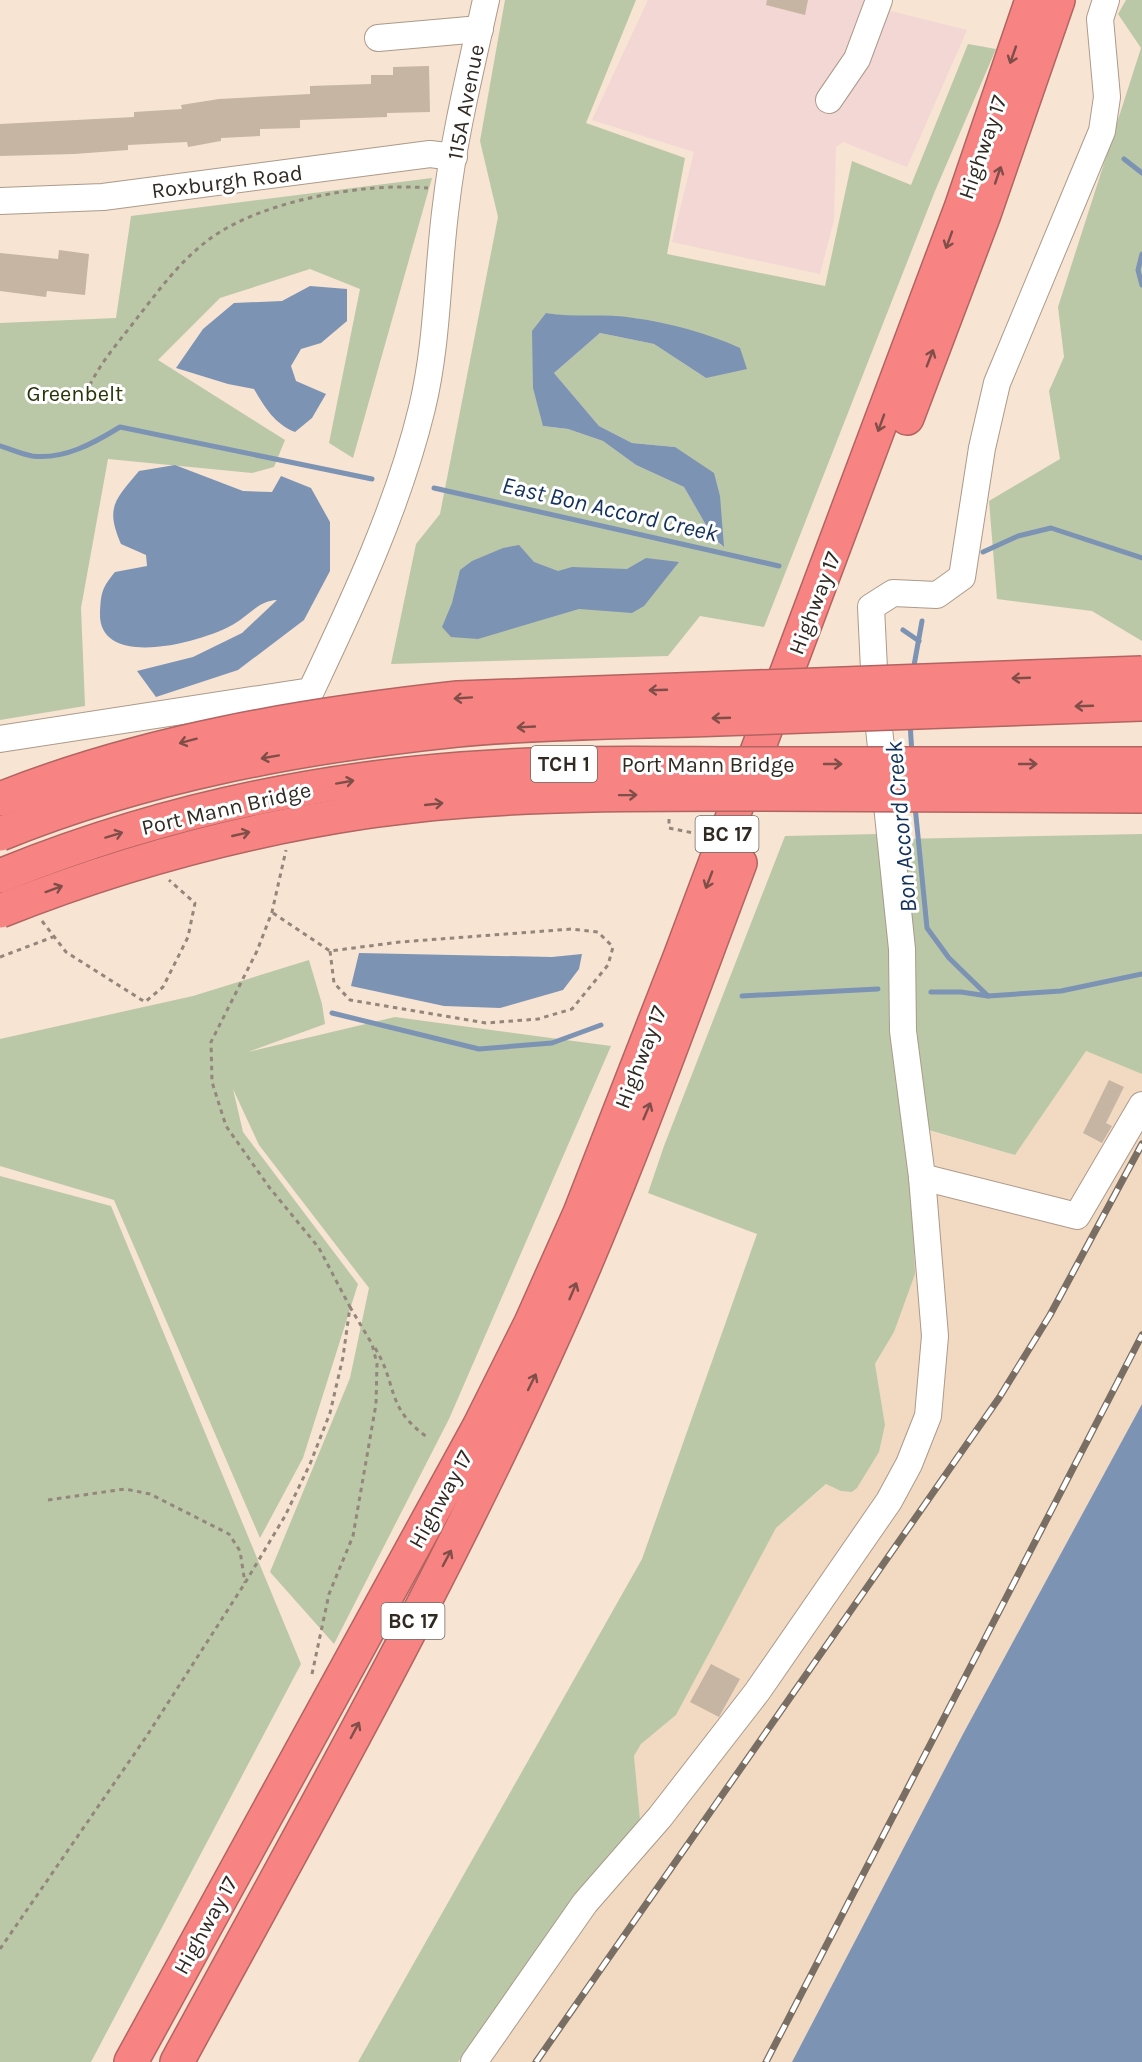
<svg xmlns="http://www.w3.org/2000/svg" width="1142" height="2062" font-family="Karla,sans-serif">
	<style>
		.industrial { fill: #f2d7d5 }
		.built { fill: #f2d9c2 }
		.green { fill: #bac8a8; fill-rule: evenodd }
		.water { fill: #7c93b4 }
		.lines { fill: none; stroke-linecap: round; stroke-linejoin: round }
		.stream { stroke: #7c93b4; stroke-width: 5 }
		.building { fill: #c5b5a2 }
		.minor-casing { stroke: #ac9a8a; stroke-width: 28 }
		.highway-casing { stroke: #b26461; stroke-width: 36 }
		.path { stroke: #93867a; stroke-width: 3; stroke-dasharray: 4.5 4.5; stroke-linecap: butt }
		.minor { stroke: #fff; stroke-width: 26 }
		.highway { stroke: #f78483; stroke-width: 33 }
		.rail-casing { stroke: #796e63; stroke-width: 7 }
		.rail { stroke: #fff; stroke-width: 4.5; stroke-dasharray: 14; stroke-linecap: butt }
		.highway-bridge-casing { stroke: #b26461; stroke-width: 36; stroke-linecap: butt }
		.highway-bridge { stroke: #f78483; stroke-width: 33 }
		.oneway { stroke: #804e49 }
		.labels { text-anchor: middle; stroke-width: 6; stroke-linejoin: round; paint-order: stroke }
		.shield { fill: #fff; stroke: #6f6a65; stroke-width: 1.5 }
		.shield-label { font-size: 21px; font-weight: bold; fill: #312a23 }
		.street-label { font-size: 22px; fill: #312a23; stroke: #fff }
		.park-label { font-size: 22px; fill: #273508; stroke: #fff }
		.water-label { font-size: 24px; font-style: italic; fill: #12315c; stroke: #fff }
	</style>
	<rect width="100%" height="100%" fill="#f7e4d3"/>
	<path class="industrial" d="M648,0H871V6L967,30L907,167L843,142L836,147L834,220L820,274L672,242L694,152L592,120Z"/>
	<path class="built" d="M1086,1051L1142,1074V1404L963,1734L792,2062H458L640,1820L634,1756L641,1744L676,1715L776,1528L827,1484L841,1491L852,1492L857,1488L879,1452L885,1425L875,1365L894,1332L905,1124L1015,1155Z"/>
	<g class="green">
		<path d="M505,0H636L586,123L685,158L667,254L825,286L852,161L911,185L968,44L996,49L935,191L764,627L700,616L668,656L391,664L416,544L440,514L498,217L480,141ZM546,313L570,317L634,318L673,326L706,378L654,344L600,333L554,373L599,426L632,443L675,447L723,547L714,539L684,487L636,465L603,441L568,429L543,426Z"/>
		<path d="M1126,0H1142V641L1092,611L997,599L989,501L1060,459L1049,391L1064,357L1058,307L1141,48L1118,14Z"/>
		<path d="M432,178L353,458L329,443L360,289L310,269L220,298L158,360L285,440L274,467L252,473L108,459L81,608L85,706L0,720V323L116,318L131,216Z"/>
		<path d="M879,834L912,1195L915,1274L894,1332L875,1364L885,1425L879,1452L857,1488L852,1492L841,1491L826,1484L776,1528L676,1715L641,1744L634,1756L640,1820L458,2062H358L642,1559L757,1234L648,1193L664,1146L785,836Z"/>
		<path d="M1142,834V1074L1086,1051L1015,1155L925,1129L901,839Z"/>
		<path d="M309,960L322,1004L325,1024L248,1052L395,1017L611,1046L449,1419L334,1644L270,1572L350,1378L369,1288L259,1145L233,1089L243,1132L358,1284L303,1458L260,1538L114,1200L0,1166V1039L193,996Z"/>
		<path d="M0,1176L111,1206L301,1664L91,2062H0Z"/>
	</g>
	<g class="water">
		<path d="M310,286L347,289V321L321,343L301,349L291,366L296,381L326,394L312,418L295,432C275,424 265,408 254,389L228,384L176,368L203,329L234,303L282,301Z"/>
		<path d="M546,313C575,318 605,313 634,318C670,323 707,333 740,348L747,369L706,378L654,344L600,333L554,373L599,426L632,443L675,447L714,473L720,496L724,547L714,539L684,487L636,465L603,441L568,429L543,426L533,388L532,331Z"/>
		<path d="M175,465L243,491L272,492L281,476L311,488L330,522V571L304,620L238,670L156,697L137,671L193,657L242,633L277,600C258,601 250,615 234,624C206,641 98,672 100,613C101,592 102,588 115,572L147,566L146,555L121,544C105,507 115,500 139,471Z"/>
		<path d="M519,545L534,562L558,571L572,567L627,569L646,558L679,562L644,606L632,613L579,609L478,639L451,637L442,627L452,603L460,570L472,561L503,548Z"/>
		<path d="M359,953L552,957L582,954L579,969L563,990L500,1008L444,1006L351,986Z"/>
		<path d="M1142,1404V2062H792L963,1734Z"/>
	</g>
	<g class="lines">
		<g class="stream">
			<path d="M1124,159L1142,173"/>
			<path d="M1142,254L1138,270L1142,285"/>
			<path d="M0,446C10,449 21,454 32,456C64,460 94,443 120,427L372,479"/>
			<path d="M434,488L779,566"/>
			<path d="M983,552L1018,536L1051,528L1142,558"/>
			<path d="M903,630L919,641"/>
			<path d="M913,671L922,621"/>
			<path d="M910,722L912,755"/>
			<path d="M915,806L927,928L949,958L988,996L1061,991L1142,974"/>
			<path d="M931,992H961L988,996"/>
			<path d="M742,996L878,989"/>
			<path d="M332,1013L479,1049L552,1043L601,1025"/>
		</g>
	</g>
	<g class="building">
		<path d="M767,0H808L805,15L766,5Z"/>
		<path d="M429,66L430,112L387,113V117L300,120V128L260,129V136L221,138V141L188,147L187,142L128,145V150L74,154L0,156V124L134,117V112L182,109L181,105L219,99L310,94V86L371,84V75H393V67Z"/>
		<path d="M59,250L89,254L85,295L47,291L46,297L0,291V253L58,259Z"/>
		<path d="M1109,1080L1124,1087L1106,1123L1112,1126L1102,1143L1083,1133Z"/>
		<path d="M711,1664L740,1679L719,1717L690,1702Z"/>
	</g>
	<g class="lines">
		<defs>
			<g id="minor">
				<path d="M378,38L480,29"/>
				<path d="M829,100L857,59L879,0"/>
				<path d="M0,201L103,197L430,154L454,157"/>
				<path d="M0,739L311,691C354,600 398,507 422,408C438,342 437,273 446,205C454,136 471,68 486,0"/>
				<path d="M922,1177L1077,1216L1142,1105"/>
				<path d="M474,2062L585,1903L660,1817L757,1692L889,1501L909,1464L928,1416L935,1336L922,1177L903,1031L902,949L875,690L871,607L893,593L937,595L962,577L982,448L997,383L1102,131L1107,97L1100,19L1106,0"/>
			</g>
			<g id="highway">
				<path d="M907,418L983,217L1058,0"/>
				<path d="M131,2062L479,1427L531,1323L580,1213L680,957L961,208L1032,0"/>
				<path d="M177,2062C305,1826 438,1591 549,1346C621,1189 679,1025 740,863"/>
			</g>
		</defs>
		<use href="#minor" class="minor-casing"/>
		<use href="#highway" class="highway-casing"/>
		<g class="path">
			<path d="M83,402C93,371 114,348 134,322C156,294 178,263 207,241C258,201 365,182 428,188"/>
			<path d="M669,819V828L698,834"/>
			<path d="M273,913L330,951L400,942L572,929L598,932L613,947L608,965L572,1009L538,1019L486,1023L350,1000L334,983L330,951"/>
			<path d="M42,921L66,952L145,1002L163,987L188,937L195,903L169,880"/>
			<path d="M0,957L53,937"/>
			<path d="M375,1348C398,1385 385,1407 427,1437"/>
			<path d="M48,1500L125,1489L150,1494L229,1534L240,1551L245,1583"/>
			<path d="M312,1674L329,1594L353,1536L376,1404L377,1364L372,1344L350,1307"/>
			<path d="M0,1949L146,1737L245,1583L285,1516L310,1464L330,1413L343,1357L350,1307L319,1248L269,1187L226,1126L212,1082L211,1042L257,951L272,912L286,850"/>
		</g>
		<use href="#minor" class="minor"/>
		<use href="#highway" class="highway"/>
		<defs>
			<g id="rail">
				<path d="M536,2062L999,1398L1050,1315L1142,1144"/>
				<path d="M766,2062L1142,1335"/>
			</g>
		</defs>
		<use href="#rail" class="rail-casing"/>
		<use href="#rail" class="rail"/>
		<defs>
			<g id="highway-bridge">
				<path d="M0,799C146,741 303,715 458,698L1142,673"/>
				<path d="M0,834C145,775 302,746 457,730C544,722 632,722 718,719C860,714 1001,709 1142,704"/>
				<path d="M0,876C147,816 304,781 462,769C561,761 660,764 758,764C886,764 1014,764 1142,764"/>
				<path d="M0,911C118,864 238,831 364,812C492,793 623,794 752,794C882,795 1012,796 1142,796"/>
			</g>
		</defs>
		<use href="#highway-bridge" class="highway-bridge-casing"/>
		<use href="#highway-bridge" class="highway-bridge"/>
	</g>
	<defs><path id="oneway-shaft" d="M-6 0H5M1.5-3L5.5 0L1.5 3" fill="none" stroke-width="1.6" stroke-linecap="round" stroke-linejoin="round" transform="scale(1.5)"/></defs>
	<g class="oneway">
		<use href="#oneway-shaft" transform="translate(1013 55) rotate(109)"/>
		<use href="#oneway-shaft" transform="translate(998 175) rotate(-71)"/>
		<use href="#oneway-shaft" transform="translate(949 240) rotate(110)"/>
		<use href="#oneway-shaft" transform="translate(930 358) rotate(-69)"/>
		<use href="#oneway-shaft" transform="translate(881 423) rotate(110)"/>
		<use href="#oneway-shaft" transform="translate(1021 678) rotate(178)"/>
		<use href="#oneway-shaft" transform="translate(658 690) rotate(178)"/>
		<use href="#oneway-shaft" transform="translate(463 698) rotate(176)"/>
		<use href="#oneway-shaft" transform="translate(1084 706) rotate(178)"/>
		<use href="#oneway-shaft" transform="translate(721 718) rotate(178)"/>
		<use href="#oneway-shaft" transform="translate(526 727) rotate(177)"/>
		<use href="#oneway-shaft" transform="translate(188 741) rotate(165)"/>
		<use href="#oneway-shaft" transform="translate(270 757) rotate(170)"/>
		<use href="#oneway-shaft" transform="translate(833 764)"/>
		<use href="#oneway-shaft" transform="translate(1028 764)"/>
		<use href="#oneway-shaft" transform="translate(345 782) rotate(-10)"/>
		<use href="#oneway-shaft" transform="translate(628 795) rotate(-1)"/>
		<use href="#oneway-shaft" transform="translate(434 804) rotate(-6)"/>
		<use href="#oneway-shaft" transform="translate(241 834) rotate(-13)"/>
		<use href="#oneway-shaft" transform="translate(114 835) rotate(-17)"/>
		<use href="#oneway-shaft" transform="translate(709 880) rotate(111)"/>
		<use href="#oneway-shaft" transform="translate(54 889) rotate(-20)"/>
		<use href="#oneway-shaft" transform="translate(647 1111) rotate(-67)"/>
		<use href="#oneway-shaft" transform="translate(573 1291) rotate(-67)"/>
		<use href="#oneway-shaft" transform="translate(532 1382) rotate(-64)"/>
		<use href="#oneway-shaft" transform="translate(447 1558) rotate(-62)"/>
		<use href="#oneway-shaft" transform="translate(355 1730) rotate(-62)"/>
	</g>
	<g class="labels">
		<g class="shield">
			<rect x="531" y="746" width="66" height="36" rx="4.5"/>
			<rect x="695.5" y="816" width="63" height="36" rx="4.5"/>
			<rect x="381.5" y="1603" width="63" height="36" rx="4.5"/>
		</g>
		<g class="shield-label">
			<text x="564" y="771">TCH 1</text>
			<text x="727" y="841">BC 17</text>
			<text x="413" y="1628">BC 17</text>
		</g>
		<g class="street-label">
			<text transform="translate(465 102) rotate(-79)" y="8">115A Avenue</text>
			<text transform="translate(982 147) rotate(-71)" y="8">Highway 17</text>
			<text transform="translate(227 181) rotate(-7)" y="8">Roxburgh Road</text>
			<text transform="translate(814 603) rotate(-69)" y="8">Highway 17</text>
			<text x="708" y="772">Port Mann Bridge</text>
			<text transform="translate(226 808) rotate(-13)" y="8">Port Mann Bridge</text>
			<text transform="translate(640 1057) rotate(-69)" y="8">Highway 17</text>
			<text transform="translate(440 1499) rotate(-61)" y="8">Highway 17</text>
			<text transform="translate(205 1925) rotate(-61)" y="8">Highway 17</text>
		</g>
		<g class="park-label">
			<text x="75" y="401">Greenbelt</text>
		</g>
		<g class="water-label">
			<text transform="translate(610 509) rotate(13)" y="8">East Bon Accord Creek</text>
			<text transform="translate(901 827) rotate(-95)" y="8">Bon Accord Creek</text>
		</g>
	</g>
</svg>
